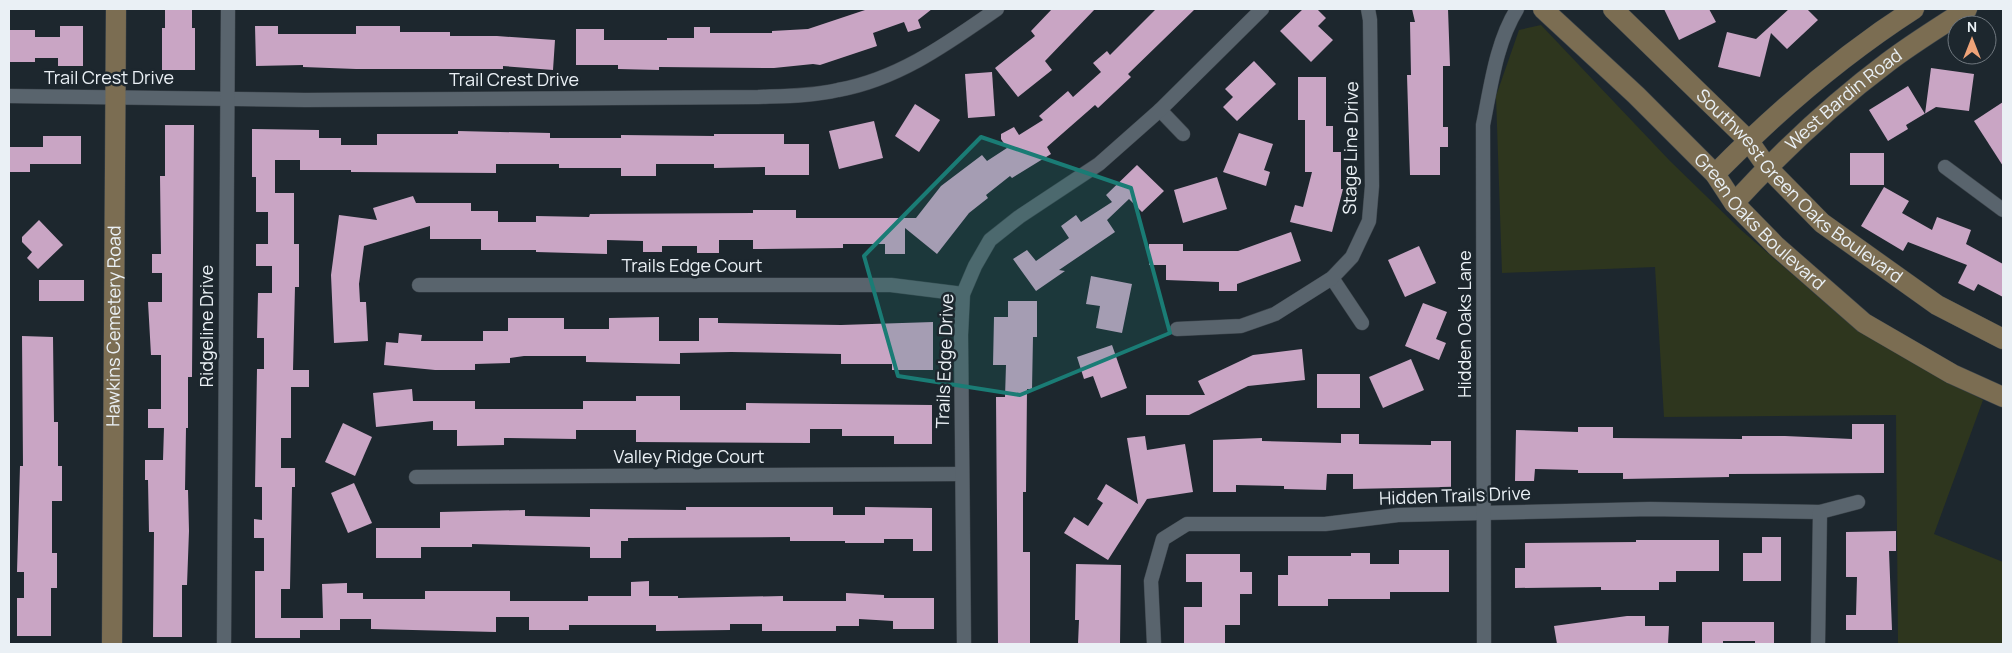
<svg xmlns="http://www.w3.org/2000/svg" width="2012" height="653" font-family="Manrope,sans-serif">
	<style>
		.green { fill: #2e361e }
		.building { fill: #c9a5c4 }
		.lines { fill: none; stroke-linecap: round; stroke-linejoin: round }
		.street-casing { stroke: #3d454c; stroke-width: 15 }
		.secondary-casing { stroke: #3d454c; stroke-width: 21 }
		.street { stroke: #59646d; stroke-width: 14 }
		.secondary { stroke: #7b6d52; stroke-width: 20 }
		.marked { fill: #1a7c75; fill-opacity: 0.2; stroke: #1a7c75; stroke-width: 4; stroke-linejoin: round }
		.labels { text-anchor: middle; stroke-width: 5; stroke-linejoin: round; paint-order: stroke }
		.street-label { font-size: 18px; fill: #eaf0f5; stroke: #1d272e }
	</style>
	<rect width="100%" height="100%" fill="#1d272e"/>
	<path class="green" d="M1541,25L1670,161L1741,230L1858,331L1983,400L1934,534L2003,562V644H1898L1896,415L1664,417L1655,267L1502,273L1496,96L1519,30Z"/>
	<g class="building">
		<path d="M165,9H192V28H195V70H162V28H165Z"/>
		<path d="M868,9H932L918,20L921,28L908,32L904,22L873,33L877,46L820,65L813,64L774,68L659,67V70L618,69V65H576V29H604V40H667V38H694V27H710V33H772V31L808,29Z"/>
		<path d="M1052,9H1095L1045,61L1052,70L1018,97L995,68L1035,36L1031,31Z"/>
		<path d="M1156,9H1195L1128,74L1131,77L1098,108L1095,105L1047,147L1051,154L1012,178L1010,176L986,195L988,198L969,213L937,254L905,228V254H885V244H843V248L753,249V240H719V253H697V246H662V252H643V241L607,240V254L536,252V250H481V239H430V226L364,246L359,284L360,302H366L368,341L334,343L331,275L339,215L377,220L373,208L413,196L416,203H471V211H498V222H536V216L589,217L590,214L753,213V210H796V218H916L941,186L982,155L987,161L1007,148L1001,139V134L1014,127L1019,135L1043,120L1039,116L1068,91L1073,97L1101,72L1093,63L1107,51L1110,55Z"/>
		<path d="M1303,9H1317L1326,18L1318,26L1333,40L1311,62L1280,31Z"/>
		<path d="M1412,9H1448L1450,66H1443V127H1448V147H1440V175H1410L1407,75H1411L1410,22H1415Z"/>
		<path d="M1664,9H1709L1716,22L1679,40Z"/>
		<path d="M1789,9H1807L1818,20L1787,49L1771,33L1760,77L1718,67L1727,32L1756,39Z"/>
		<path d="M60,26H83V66H58V58H35V62H9V30H35V37H60Z"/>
		<path d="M255,26H278V34H356V26H400V32H450V36H497L555,40L553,70L503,66V69H356L303,67V65L256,66Z"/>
		<path d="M1254,61L1276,84L1237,121L1223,107L1233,97L1225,89Z"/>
		<path d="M1931,68L1974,74L1969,111L1936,107L1906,125L1908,129L1888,141L1869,110L1908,86L1925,114Z"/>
		<path d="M992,72L995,116L968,118L965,74Z"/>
		<path d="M1298,77H1326V126H1333V152H1341V189H1343L1332,232L1290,222L1295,205L1303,207L1312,172H1305V120H1298Z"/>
		<path d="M2003,102V166L1974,121Z"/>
		<path d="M915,104L940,120L919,152L895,136Z"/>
		<path d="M874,121L883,158L839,169L829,131Z"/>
		<path d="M165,125H194L192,377H188V428H186L185,490H188L189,531L187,585H182V637H153L154,532H149L148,480H145V460H163L164,428H148V409H161V355H151L148,302H162V273H152V254H161L160,176H165Z"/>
		<path d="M252,129L319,130V138H341V145H377V134H458V131L550,133V138H621V135L714,136V134H784V144H809V175H765V167L714,168V164H656V176H621V168H559V164H496V173L351,172V170H300V160H275V193H294V244H299V287H295L293,370H309V387H291V438H281V468H295V487H292L290,589H281V618H323L322,584L347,583V593H363V599H425V591H510V601H588V596H631V582L649,581V596H678V598L783,596V601H846V593L884,595V598H934V629H893V621L859,619V626H836V631H762V624H730V630L656,631V625H569V630H529V617H496V632L371,629V619H340V630H300V638H255V571H264V538H254V519L262,520V487H255L257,369H264V338H257L258,293H272V266H256V244H268V212H256V177H252Z"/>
		<path d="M1239,133L1273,144L1264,170L1270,172L1266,186L1223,172Z"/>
		<path d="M43,136H81V164H30V172H9V147H43Z"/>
		<rect x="1850" y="153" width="34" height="32"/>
		<path d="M1137,165L1164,191L1142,212L1129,199L1107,220L1115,232L1059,270L1065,271L1036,291L1013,259L1027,250L1036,261L1069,238L1061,226L1076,215L1081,222L1112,202L1106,195Z"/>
		<path d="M1217,177L1227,209L1183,223L1174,190Z"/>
		<path d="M1884,187L1909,201L1902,213L1932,230L1937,217L1971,230L1966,244L2003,264V297L1978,284L1974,291L1958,283L1967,265L1908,242L1903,251L1861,226Z"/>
		<path d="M39,220L63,245L38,269L27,258L32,252L22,242V237Z"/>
		<path d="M1291,232L1301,261L1237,284V291H1219V282L1166,280V265H1149V244H1183V251H1238Z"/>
		<path d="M1419,246L1436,283L1405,297L1388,260Z"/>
		<path d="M1091,276L1132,284L1122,333L1096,328L1100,306L1086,304Z"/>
		<rect x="39" y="280" width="45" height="21"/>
		<path d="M1008,301H1037V337H1033L1032,389H1027L1026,492H1023V552H1030V644H998L996,397H1005L1006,365H993L994,317H1008Z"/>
		<path d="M1423,303L1447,312L1436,339L1446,343L1439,360L1405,346Z"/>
		<path d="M659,317V341H699V318H718V323L841,325L933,322V370H892V364H841V354L731,352L680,353V364L586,362V356H524L510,358V363L475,364V370H435L384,365L386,342L398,343L399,333L422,335L421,341H483V331H508V318H564V329H609V318Z"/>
		<path d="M22,336L53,337L54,422H58V466H62V501H52V553H57V588H51V636H17V598H24V572H17L20,466H23Z"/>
		<path d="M1112,345L1127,388L1101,398L1093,376L1084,379L1077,357Z"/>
		<path d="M1302,349L1305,380L1248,386L1189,415H1146V395H1205L1198,381L1253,355Z"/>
		<path d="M1411,359L1424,390L1383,408L1369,377Z"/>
		<rect x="1317" y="374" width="43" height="34"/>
		<path d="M412,389L413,401H475V409H583V401H636V396H680V410H746V403L932,405V444H894V436H842V429H810V443L636,442V430H576V439L504,438V445L457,446V430H433V421L376,427L373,393Z"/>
		<path d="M343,423L372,437L355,476L325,462Z"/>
		<path d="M1852,424H1884V473L1729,474V477L1623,479V473H1578V470L1535,469L1534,481H1515L1516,430L1578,432V427H1613V438L1742,439V436H1785L1852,439Z"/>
		<path d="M1341,434H1359V444L1431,445V441H1451V487L1353,489V474H1327L1326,490L1284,489V486L1236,485V492H1213V440L1262,438V441L1341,443Z"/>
		<path d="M1145,436L1147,450L1185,444L1193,492L1147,499L1108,560L1064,533L1074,517L1088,526L1103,503L1097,499L1106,484L1138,504L1127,438Z"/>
		<path d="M354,483L372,523L348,533L331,493Z"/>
		<path d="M686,507H833V515H865V507L932,508V551H913V539H884V543H845V541H790V537L628,538V541H621V558H590V547L472,544V547H421V558H376V528H440V512L525,510V516L590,517V509L686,510Z"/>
		<path d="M1896,531V551H1889L1892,630H1846V615H1856L1857,577H1846V532Z"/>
		<path d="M1762,537H1781V581H1743V553H1762Z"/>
		<path d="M1636,540H1719V571H1676V582H1659V590H1601V587L1515,588V568H1525V543L1636,542Z"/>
		<path d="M1399,550H1449V592H1390V599H1328V606H1278V575H1288V556H1351V553H1370V564H1399Z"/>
		<path d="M1186,554H1240V572H1252V594H1240V625H1225V644H1184V607H1202V582H1186Z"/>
		<path d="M1076,564L1121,565L1120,644H1078L1079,620H1075Z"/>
		<path d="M1627,616H1645V626H1669L1668,644H1557L1554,626Z"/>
		<path d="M1702,622H1774V644H1755V641H1723V644H1702Z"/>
	</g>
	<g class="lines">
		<defs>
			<g id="street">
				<path d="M9,96L305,100L758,97C784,96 812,96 838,90C899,79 948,43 997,9"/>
				<path d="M1160,110L1183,134"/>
				<path d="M1945,167L2003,210"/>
				<path d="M1332,278L1362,323"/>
				<path d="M419,285H891L963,294"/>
				<path d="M1177,329L1241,326L1275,314L1332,278L1352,257L1369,221L1372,186L1370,20L1368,9"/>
				<path d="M416,477L961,474"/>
				<path d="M224,644L228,9"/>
				<path d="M964,644L961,335L963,294L975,266L990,240L1019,217L1099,164L1160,110L1262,9"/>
				<path d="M1154,644L1151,581L1163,539L1187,524H1325L1398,515L1650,509L1820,512L1858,502"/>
				<path d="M1484,644L1483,125C1491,86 1496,43 1517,9"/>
				<path d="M1818,644L1820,512"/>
			</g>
			<g id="secondary">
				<path id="s1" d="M1543,9L1636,95L1715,174L1734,203L1776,246L1864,323L1952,374L2003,397"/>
				<path id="s2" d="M1613,9L1748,140L1767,167L1822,223L1937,305L2003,339"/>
				<path d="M1715,174C1776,112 1841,56 1914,9"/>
				<path id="s3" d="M1734,203C1781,152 1832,104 1888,62C1913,43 1941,26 1967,9"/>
				<path id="s4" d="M112,644L116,9"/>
			</g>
		</defs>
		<use href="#street" class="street-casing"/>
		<use href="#secondary" class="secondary-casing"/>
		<use href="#street" class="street"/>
		<use href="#secondary" class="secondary"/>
	</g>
	<path class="marked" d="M981,137L1131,188L1170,333L1020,395L898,376L864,256Z"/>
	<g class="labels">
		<g class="street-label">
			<text x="109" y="84">Trail Crest Drive</text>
			<text x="514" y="86">Trail Crest Drive</text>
			<text dy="6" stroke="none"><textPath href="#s3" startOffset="151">West Bardin Road</textPath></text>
			<text transform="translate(1351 148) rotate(-89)" y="6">Stage Line Drive</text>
			<text dy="6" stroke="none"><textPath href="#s2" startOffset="258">Southwest Green Oaks Boulevard</textPath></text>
			<text dy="6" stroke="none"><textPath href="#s1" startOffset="304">Green Oaks Boulevard</textPath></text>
			<text x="692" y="272">Trails Edge Court</text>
			<text transform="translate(1465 324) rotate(-90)" y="6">Hidden Oaks Lane</text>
			<text dy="6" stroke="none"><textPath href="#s4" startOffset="318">Hawkins Cemetery Road</textPath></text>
			<text transform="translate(207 326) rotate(-90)" y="6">Ridgeline Drive</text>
			<text transform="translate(945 361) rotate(-88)" y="6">Trails Edge Drive</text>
			<text x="689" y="463">Valley Ridge Court</text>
			<text transform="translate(1455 496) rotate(-2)" y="6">Hidden Trails Drive</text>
		</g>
	</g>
	<rect width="2012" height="653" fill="none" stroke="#eaf0f5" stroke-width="20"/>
	<g transform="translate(1972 40)"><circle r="24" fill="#1d272e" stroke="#6f777e"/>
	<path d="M0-4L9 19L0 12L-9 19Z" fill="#efa378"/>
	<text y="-8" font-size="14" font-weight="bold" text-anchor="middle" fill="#eaf0f5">N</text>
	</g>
</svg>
